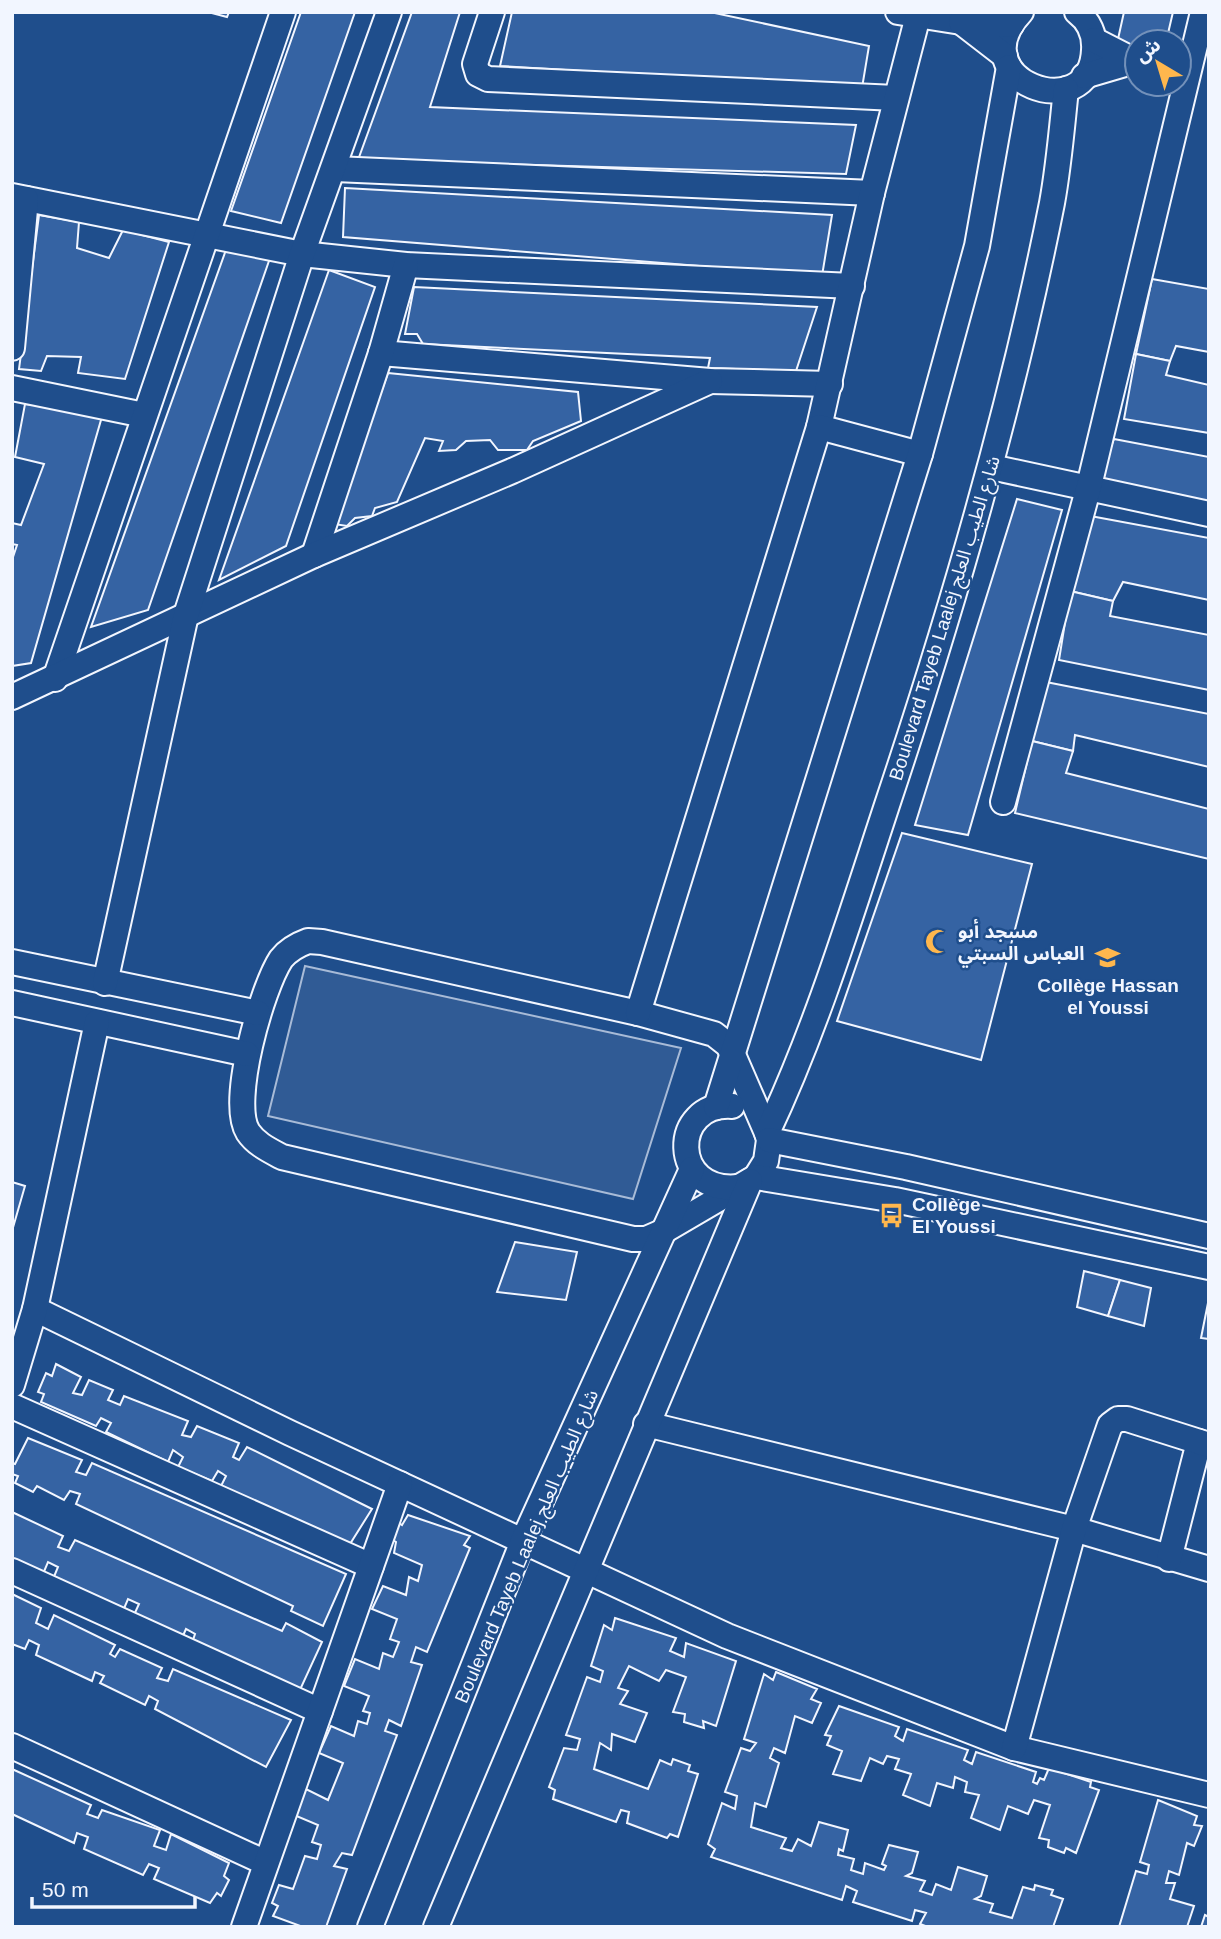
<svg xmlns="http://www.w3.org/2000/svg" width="1221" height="1939" font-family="Arial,'Noto Sans Arabic',sans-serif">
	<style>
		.built { fill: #305b95; stroke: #a8bbd7; stroke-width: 2 }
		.building { fill: #3563a3; stroke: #f2f6ff; stroke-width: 2 }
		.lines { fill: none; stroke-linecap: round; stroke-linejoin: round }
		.minor-casing { stroke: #f2f6ff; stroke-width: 28 }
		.minor { stroke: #1f4e8c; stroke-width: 24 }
		.labels { text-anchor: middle; stroke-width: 5; stroke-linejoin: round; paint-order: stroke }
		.street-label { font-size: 19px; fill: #f2f6ff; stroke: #1f4e8c }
		.poi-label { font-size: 19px; font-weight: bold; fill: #f2f6ff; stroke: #1f4e8c; text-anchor: start }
	</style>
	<rect width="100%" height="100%" fill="#1f4e8c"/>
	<path class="built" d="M305,966L681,1048L633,1199L268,1116Z"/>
	<g class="building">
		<path d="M208,12H229L227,17Z"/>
		<path d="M301,12H355L281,223L231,211Z"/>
		<path d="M412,12H460L430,107L856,125L846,174L358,160Z"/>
		<path d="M512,12H710L869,46L862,88L500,66Z"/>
		<path d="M1124,12H1173L1166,42H1137V52L1118,39Z"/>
		<path d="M345,188L832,215L822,276L343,237Z"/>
		<path d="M39,215L79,222L77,248L109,258L123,230L169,242L125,379L78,373L81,357L47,356L41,371L19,369Z"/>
		<path d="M227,247L270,258L148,610L91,627Z"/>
		<path d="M329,270L375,287L286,546L219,580Z"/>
		<path d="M1152,279L1209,289V352L1176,346L1170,361L1136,354Z"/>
		<path d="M414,287L817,307L796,371L708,368L710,358L423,344L417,334H405Z"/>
		<path d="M1136,354L1170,361L1166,375L1209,385V433L1124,419Z"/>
		<path d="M388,373L578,392L581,421L533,441L527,450H498L490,440L466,441L456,450L439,451L443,441L425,438L397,502L375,508L372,516L355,518L347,526L334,524Z"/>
		<path d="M25,404L103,413L31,663L12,666V560L17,545L12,544V523L21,525L44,464L15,457Z"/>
		<path d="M1114,439L1209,457V503L1098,480Z"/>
		<path d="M1017,499L1062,510L968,835L915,825Z"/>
		<path d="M1085,515L1209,538V600L1123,582L1113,601L1070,591Z"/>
		<path d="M1070,591L1113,601L1110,616L1209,635V690L1059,660Z"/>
		<path d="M1046,682L1209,714V767L1075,735L1073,751L1032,741Z"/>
		<path d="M1032,741L1073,751L1066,773L1209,809V859L1015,813Z"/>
		<path d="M902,833L1032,864L981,1060L837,1021Z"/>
		<path d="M12,1182L25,1186L12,1231Z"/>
		<path d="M515,1242L577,1252L566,1300L497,1292Z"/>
		<path d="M1084,1271L1120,1280L1108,1316L1077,1307Z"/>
		<path d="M1120,1280L1151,1288L1144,1326L1108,1316Z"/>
		<path d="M1209,1298V1339L1201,1338Z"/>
		<path d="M56,1364L81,1377L73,1393L82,1395L89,1380L113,1390L108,1400L120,1405L124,1396L188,1421L182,1435L191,1437L197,1426L239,1443L233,1457L239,1460L247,1447L372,1509L350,1544L221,1486L226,1476L218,1471L212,1481L178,1467L183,1457L173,1450L168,1462L106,1432L111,1423L101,1418L96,1426L41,1402L44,1394L38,1392L46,1373L52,1376Z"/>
		<path d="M28,1438L82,1460L76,1472L86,1475L92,1463L346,1574L323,1626L291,1611L293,1606L76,1504L80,1494L70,1491L64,1500L37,1486L33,1492L15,1483L18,1476L12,1474V1463L15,1464Z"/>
		<path d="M12,1512L63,1536L58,1547L69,1551L75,1540L282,1631L286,1623L322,1642L299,1692L192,1643L195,1634L186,1629L182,1638L133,1617L139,1604L128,1599L123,1611L53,1579L58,1567L48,1562L43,1574L12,1559Z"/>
		<path d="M408,1515L470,1536L464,1545L470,1548L427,1652L416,1647L411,1662L422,1665L401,1726L389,1720L385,1731L397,1735L352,1855L342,1853L334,1866L347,1869L326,1927H303L273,1916L278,1906L272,1903L279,1885L293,1889L305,1856L317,1859L321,1845L312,1842L318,1825L294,1815L306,1789L328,1800L343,1763L319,1753L331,1726L354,1736L358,1721L367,1724L370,1713L363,1711L369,1696L344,1686L355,1659L379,1669L383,1653L393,1657L399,1642L390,1639L397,1619L372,1609L383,1586L406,1595L409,1577L418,1581L422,1565L394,1553L396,1542L391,1539L399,1523L402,1525Z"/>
		<path d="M12,1594L41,1608L36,1623L48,1629L54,1615L115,1645L110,1654L115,1657L120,1649L162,1668L157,1678L168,1681L173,1669L291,1720L266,1767L155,1709L158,1701L149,1696L145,1705L100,1683L104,1676L95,1672L92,1681L36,1655L39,1645L29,1640L25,1649L12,1644Z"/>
		<path d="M615,1618L676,1638L670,1651L684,1657L686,1643L736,1661L716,1726L703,1721L704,1728L684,1722L685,1714L673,1712L686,1677L666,1670L659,1681L629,1666L618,1688L628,1691L620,1704L647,1713L635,1742L612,1734L611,1750L600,1743L594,1769L648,1789L660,1760L671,1765L673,1759L690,1765L688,1771L698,1774L678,1837L670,1834L667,1838L627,1823L629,1812L621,1810L616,1822L553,1799L555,1790L549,1787L564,1748L577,1750L580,1739L566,1735L587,1677L600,1682L603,1671L591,1666L604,1625L612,1630Z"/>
		<path d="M776,1672L817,1689L811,1699L821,1703L812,1723L795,1716L785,1753L774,1748L770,1758L779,1763L766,1807L755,1803L751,1827L786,1838L781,1848L792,1851L798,1839L811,1846L819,1822L848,1830L843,1851L839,1849L838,1855L854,1859L851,1870L863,1874L865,1863L884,1870L886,1866L882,1864L889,1845L918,1852L912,1873L906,1876L925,1881L920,1891L932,1895L936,1884L951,1890L958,1867L987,1876L981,1896L975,1899L993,1904L990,1912L1012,1918L1023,1887L1034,1890L1035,1885L1053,1890L1051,1895L1063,1899L1053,1927H928L920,1924L926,1913L915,1910L912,1921L853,1902L857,1891L846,1886L842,1900L711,1857L715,1849L708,1844L722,1803L735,1809L737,1796L725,1792L741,1748L750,1751L756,1743L744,1739L764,1674L773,1680Z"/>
		<path d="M839,1706L899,1727L895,1736L903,1741L907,1729L968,1750L964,1760L972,1764L976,1752L1036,1772L1033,1782L1037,1784L1040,1778L1044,1780L1049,1768L1091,1782L1090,1787L1099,1790L1076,1853L1066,1848L1064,1853L1048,1847L1049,1840L1039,1838L1050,1805L1034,1800L1028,1814L1008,1806L1000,1830L971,1818L979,1795L965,1792L967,1782L955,1777L953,1788L937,1783L930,1806L903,1795L911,1774L895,1769L899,1759L887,1756L883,1764L870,1758L861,1781L833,1774L842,1751L827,1745L831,1736L825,1735Z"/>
		<path d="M12,1769L91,1805L87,1814L98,1818L102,1810L160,1830L154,1846L166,1850L171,1834L229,1863L224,1876L229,1880L221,1896L217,1893L210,1903L154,1879L159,1868L149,1864L143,1875L84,1849L88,1837L77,1833L74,1843L12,1814Z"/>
		<path d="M1158,1800L1197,1816L1194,1825L1202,1826L1194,1846L1187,1843L1179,1875L1169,1871L1166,1883H1175L1170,1899L1194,1906L1187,1927H1119L1136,1871L1147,1874L1149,1865L1140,1862Z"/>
		<path d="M1205,1915L1209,1917V1927H1201Z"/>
	</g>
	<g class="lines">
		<defs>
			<g id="minor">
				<path d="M492,12L475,64L478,74L488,79L896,98"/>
				<path d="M898,12L961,22"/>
				<path d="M1021,12C957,80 1091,129 1094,50C1095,35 1089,21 1077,12"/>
				<path d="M1005,56L961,22L1011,25"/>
				<path d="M1084,76L1135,61L1094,40"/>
				<path d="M335,169L872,193"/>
				<path d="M12,196L302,254L406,265L852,286"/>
				<path d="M12,348L26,199"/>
				<path d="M381,353L710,381L830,384"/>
				<path d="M12,388L144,415"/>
				<path d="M819,427L872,193L919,12"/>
				<path d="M991,467L1209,514"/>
				<path d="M314,555L381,353L406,265"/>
				<path d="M55,679L283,12"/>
				<path d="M12,697L314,555L512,471L710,381"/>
				<path d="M1003,802L1089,486L1203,12"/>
				<path d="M308,941L322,942L638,1013L714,1034L728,1045L734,1057L767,1133L769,1140L766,1161L756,1177L662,1232L646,1239H633L282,1157C269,1150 256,1144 248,1132C229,1102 262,988 281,959C288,950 297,945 308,941Z"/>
				<path d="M12,962L258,1013"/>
				<path d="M105,983L186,615L302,254L389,12"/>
				<path d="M12,1003L247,1054"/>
				<path d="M638,1013L819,427L920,454"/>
				<path d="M732,1106C670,1102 670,1194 738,1187"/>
				<path d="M716,1107L920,454L977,246L1009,67"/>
				<path d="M767,1133C818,1025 852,911 889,799C954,604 1012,405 1052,203C1059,165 1062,126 1066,89"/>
				<path d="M769,1140L906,1167L1209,1236"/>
				<path d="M756,1177L895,1200L1209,1267"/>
				<path d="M35,1309L290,1433L727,1636L1014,1748L1209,1795"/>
				<path d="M12,1385L35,1309L97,1022"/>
				<path d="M12,1406L371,1566"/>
				<path d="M646,1424L1074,1529L1209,1569"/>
				<path d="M1169,1559L1199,1442"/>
				<path d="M12,1571L320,1711"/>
				<path d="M12,1746L266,1863"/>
				<path d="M1014,1748L1074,1529L1110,1425L1118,1419H1127L1209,1445"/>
				<path d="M244,1927L400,1484"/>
				<path d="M370,1927L523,1541L692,1169"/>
				<path d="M436,1927L750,1181"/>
			</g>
		</defs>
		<use href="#minor" class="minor-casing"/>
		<use href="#minor" class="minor"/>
	</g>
	<defs>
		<symbol id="mosque-bare" viewBox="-9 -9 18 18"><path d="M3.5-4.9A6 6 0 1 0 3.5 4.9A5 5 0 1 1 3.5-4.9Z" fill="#ffb74d" stroke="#1f4e8c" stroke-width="2.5" paint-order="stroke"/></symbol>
		<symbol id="school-bare" viewBox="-9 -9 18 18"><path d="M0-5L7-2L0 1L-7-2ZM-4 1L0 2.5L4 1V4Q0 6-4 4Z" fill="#ffb74d" stroke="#1f4e8c" stroke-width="2.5" paint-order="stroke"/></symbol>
		<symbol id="bus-bare" viewBox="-9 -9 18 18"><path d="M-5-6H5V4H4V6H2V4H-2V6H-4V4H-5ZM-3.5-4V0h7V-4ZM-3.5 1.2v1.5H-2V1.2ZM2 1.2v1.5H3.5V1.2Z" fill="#ffb74d" stroke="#1f4e8c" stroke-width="2.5" paint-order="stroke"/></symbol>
	</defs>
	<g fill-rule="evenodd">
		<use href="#mosque-bare" x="920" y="924" width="35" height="35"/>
		<use href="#school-bare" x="1090" y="940" width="35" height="35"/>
		<use href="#bus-bare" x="874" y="1198" width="35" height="35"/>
	</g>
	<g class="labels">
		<g class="street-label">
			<text transform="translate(944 618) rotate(-73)" y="7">Boulevard Tayeb Laalej شارع الطيب العلج</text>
			<text transform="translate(526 1546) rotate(-67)" y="7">Boulevard Tayeb Laalej شارع الطيب العلج</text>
		</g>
		<g class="poi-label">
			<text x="958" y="938">مسجد أبو<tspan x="958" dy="22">العباس السبتي</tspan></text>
			<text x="1108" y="992" text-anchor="middle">Collège Hassan<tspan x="1108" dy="22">el Youssi</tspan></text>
			<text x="912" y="1211">Collège<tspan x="912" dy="22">El Youssi</tspan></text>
		</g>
	</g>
	<rect width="1221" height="1939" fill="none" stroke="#f2f6ff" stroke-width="28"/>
	<g transform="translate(1158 63) rotate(322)"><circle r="33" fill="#1f4e8c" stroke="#7391ba" stroke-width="2"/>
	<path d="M0-5L12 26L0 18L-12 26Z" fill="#ffb74d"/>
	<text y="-10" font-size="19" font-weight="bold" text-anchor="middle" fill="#f2f6ff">ش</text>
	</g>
	<path d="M32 1897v10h163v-10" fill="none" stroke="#f2f6ff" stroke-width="3.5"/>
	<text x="42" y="1897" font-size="21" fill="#f2f6ff" stroke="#1f4e8c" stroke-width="5" paint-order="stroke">50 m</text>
</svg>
